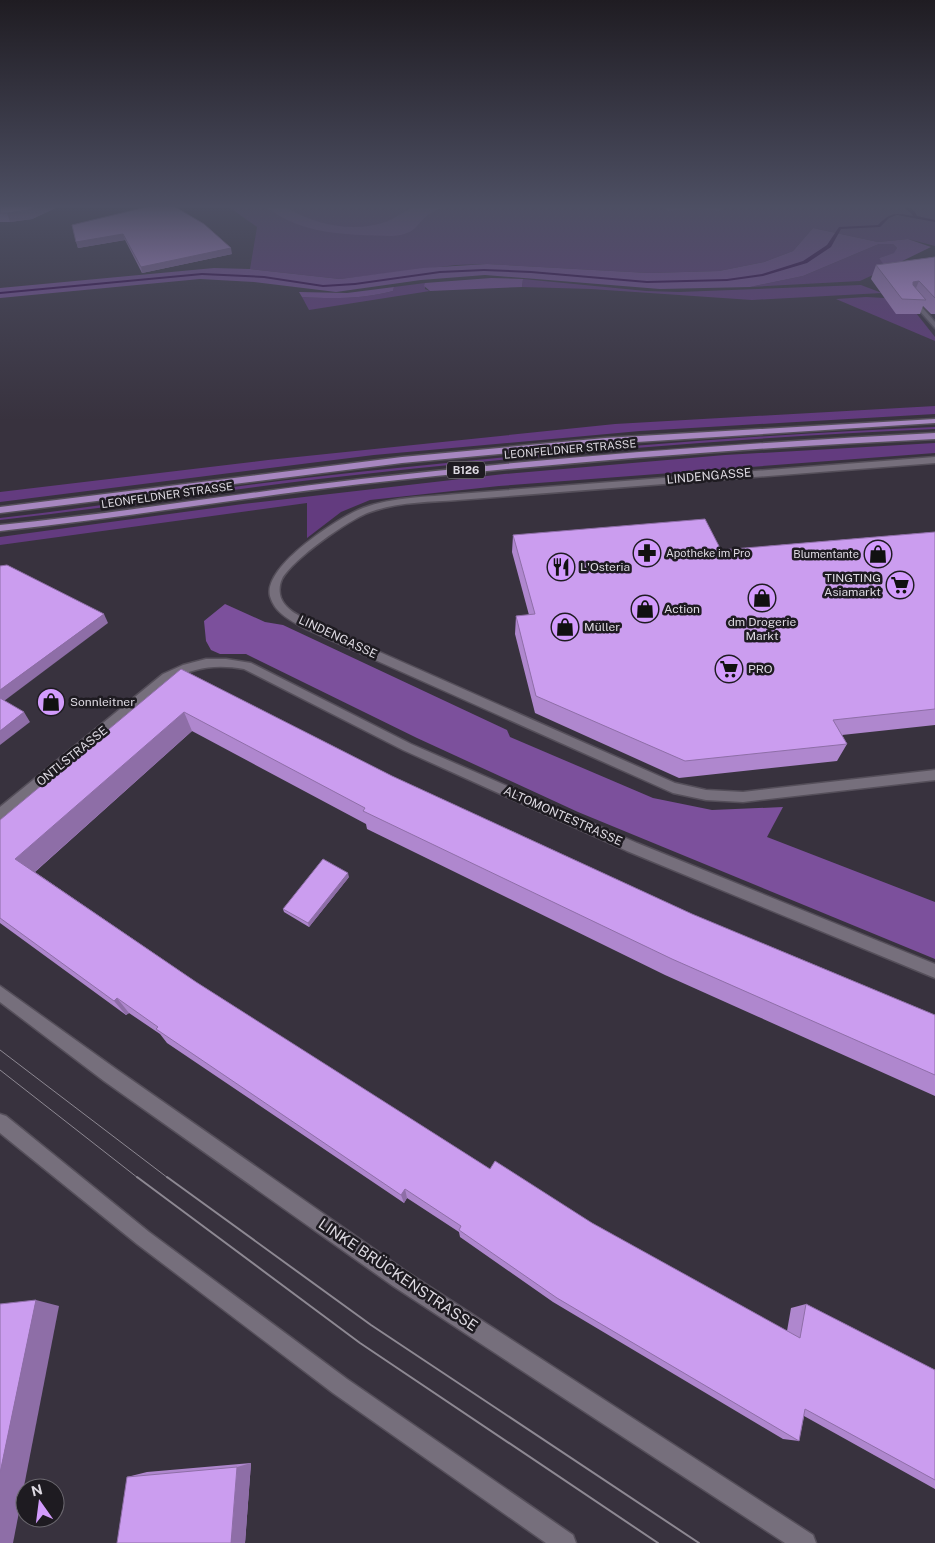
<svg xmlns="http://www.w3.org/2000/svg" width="935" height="1543" font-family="'Public Sans',sans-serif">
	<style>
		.green { fill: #633b7f }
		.forest { fill: #7c509c }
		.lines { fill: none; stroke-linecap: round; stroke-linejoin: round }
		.stream { fill: #31004b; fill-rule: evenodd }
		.street-casing { stroke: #554f5a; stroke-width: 3 }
		.secondary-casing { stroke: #554f5a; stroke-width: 3 }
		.primary-casing { stroke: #554f5a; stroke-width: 3 }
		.street { fill: #766f7c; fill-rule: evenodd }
		.secondary { fill: #766f7c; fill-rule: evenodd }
		.primary { fill: #a787c0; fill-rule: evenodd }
		.tram-far1 { stroke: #8d8892; stroke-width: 1 }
		.tram { stroke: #8d8892; stroke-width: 2 }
		.wall { fill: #af87ce }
		.shaded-wall { fill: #8e6ea7 }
		.building { fill: #cb9def; stroke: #8e6ea7 }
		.labels { text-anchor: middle; stroke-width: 5; stroke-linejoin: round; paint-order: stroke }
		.far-street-label { font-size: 11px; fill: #ddd9e1; stroke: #1e1b21 }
		.shield { fill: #1e1b21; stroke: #a4a0a7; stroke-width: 1 }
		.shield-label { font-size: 11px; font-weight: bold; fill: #ddd9e1 }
		.far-poi-label { font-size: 11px; fill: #ddd9e1; stroke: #1e1b21; text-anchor: start }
		.street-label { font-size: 12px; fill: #ddd9e1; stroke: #1e1b21 }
		.poi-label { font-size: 12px; fill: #ddd9e1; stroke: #1e1b21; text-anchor: start }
		.near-street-label { font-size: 15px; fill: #ddd9e1; stroke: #1e1b21 }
	</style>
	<rect width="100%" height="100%" fill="#38323e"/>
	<g class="green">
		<path d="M226,205H935V246L908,239L878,242L813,228L793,251L764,262L719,271L649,273L487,264L456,265L340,279L250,269L257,227Z"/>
		<path d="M879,244H893L897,248L895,253L879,258L890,267L860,281L750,287L803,276Z"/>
		<path d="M523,279L646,291L679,292L861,285L882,293L752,300L591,289L522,287Z"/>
		<path d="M425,283V289L430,291L309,310L302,297C331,299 365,299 393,291L394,287Z"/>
		<path d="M866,297L905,299L935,337V341L836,299Z"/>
		<path d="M935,406V414L640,431L374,455L0,502V492L268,460L615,424Z"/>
		<path d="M935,427V429C729,438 523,456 319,479C212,492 106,508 0,520V518C105,506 209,489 314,477C520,454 727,436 935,427Z"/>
		<path d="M935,443V453L499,486L370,500L341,512L307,538V503L0,545V537L243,504L504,474L725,455Z"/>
	</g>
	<g class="forest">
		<path d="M268,205H293L289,209C318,226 357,233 388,221C398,217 409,207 419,205C431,203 445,205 458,205C449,207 439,207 431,213C414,224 419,234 392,236C351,235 303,235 269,209Z"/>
		<path d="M658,205H723L720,211L696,209L668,211Z"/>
		<path d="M813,228L878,242L908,239L931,247L890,267L884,265L879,258L894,253L897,248L893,244H879L803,276L750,287L660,289L485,275L421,280L336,292L254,282L200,279L0,298V288L214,268L250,269L340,279L423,268L487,264L649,273L719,271L764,262L793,251Z"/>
		<path d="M491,278L523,279L522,287L430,291L424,286L425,283Z"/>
		<path d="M394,287L393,291C365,299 331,299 302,297L299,292L347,293Z"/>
		<path d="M225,604L265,622L283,625L507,730L510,737L653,798L712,810L783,807L767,837L935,902V959L578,812L417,738L246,654H220L211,650L206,641L204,621Z"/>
	</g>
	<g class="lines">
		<path class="stream" d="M901,205C908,205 915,210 917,216L935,220V222L897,215L889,218L880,227L841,229L831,247L807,263L763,276L727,281L647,283L531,273L484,271L440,273L355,285L323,287L264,278L202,275L0,294V292L202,273L264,276L323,285L355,283L440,271L484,269L531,271L647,281L727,279L762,274L803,261L827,245L839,227L878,225C891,212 895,213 913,216L911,213Z"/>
		<defs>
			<g id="street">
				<path d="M909,297H913L935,322V328L909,299Z"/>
				<path d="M935,457V463L458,500C429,502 398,502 370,512C348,520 293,559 282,579C279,585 279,592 281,598C286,611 302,617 314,623L675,783L706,790L743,792L935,770V780L743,802L706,800L673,793L306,629C292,621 275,614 270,596C263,566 339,517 363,508C393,497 427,497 458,494Z"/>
				<path d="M206,659H226L251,663L411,744L637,843L935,964V978L627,851L403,750L244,669C217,664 195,667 171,680L5,819L0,820V807L163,674L183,665Z"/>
			</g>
			<g id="secondary">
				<path d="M0,986L116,1069L407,1272L813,1535L816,1543H785L393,1286L104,1081L0,1002Z"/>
				<path d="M0,1114L6,1116L149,1232L347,1379L573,1535L576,1543H546L333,1393L137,1244L0,1133Z"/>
			</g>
			<g id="primary">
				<path d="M935,419V423L605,444L402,463L0,513V507L402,457L605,438Z"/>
				<path d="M935,433V439C743,448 552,463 361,484C240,498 121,518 0,531V525C121,513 240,493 361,479C552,457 743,443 935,433Z"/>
			</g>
		</defs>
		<use href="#street" class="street-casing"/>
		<use href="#secondary" class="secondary-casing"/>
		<use href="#primary" class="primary-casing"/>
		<use href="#street" class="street"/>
		<use href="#secondary" class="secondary"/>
		<use href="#primary" class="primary"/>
		<g class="tram-far1">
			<path d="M0,1050L168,1178"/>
			<path d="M0,1070L138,1178"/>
		</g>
		<g class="tram">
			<path d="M137,1177L360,1343L658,1543"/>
			<path d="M167,1177L371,1325L699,1543"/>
		</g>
	</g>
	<g class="wall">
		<path d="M0,205H62L32,219L10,222H0Z"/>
		<path d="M72,225L232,254L142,273L125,240L78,248Z"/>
		<path d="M935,257V314H931L923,306L920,314H896L871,279L876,265Z"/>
		<path d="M935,532V725L842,735L847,744L837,761L679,778L535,713L515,634L516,616L529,615L512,552L513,535L721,550Z"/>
		<path d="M181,669L392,776L692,914L935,1015V1096L665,975L367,829L366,824L192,731L35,872L196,982L490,1169L592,1223L787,1331L791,1308L806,1304L935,1370V1489L804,1416L799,1441L783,1439L553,1302L460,1237L459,1232L407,1198L404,1203L167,1043L160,1034L129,1013L126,1015L0,923V820Z"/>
		<path d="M349,877L309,927L284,912L283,909Z"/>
		<path d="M251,1463L245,1543L127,1477L147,1472Z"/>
	</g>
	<g class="shaded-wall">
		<path d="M39,205H62L32,219L10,222L7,213Z"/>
		<path d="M123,234L125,240L78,248L76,242Z"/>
		<path d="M231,248L232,254L142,273L141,267Z"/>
		<path d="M919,281L913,295L908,296L913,282Z"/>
		<path d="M104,614L108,623L0,704V690Z"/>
		<path d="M24,712L30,722L0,745V731Z"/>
		<path d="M184,712L192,731L30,876L15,859Z"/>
		<path d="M348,873L349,877L309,927L308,923Z"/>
		<path d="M117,998L129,1013L126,1015L114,1001Z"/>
		<path d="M405,1189L407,1198L404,1203L401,1195Z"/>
		<path d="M36,1300L59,1306L13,1543H0V1473Z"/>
		<path d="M251,1463L245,1543H231L237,1467Z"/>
	</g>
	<g class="building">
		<path d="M0,205H39L28,210L7,213H0Z"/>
		<path d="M155,205H172L204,224L231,248L141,267L123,234L76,242L72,225Z"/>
		<path d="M935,257V298L919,281L913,282V285L926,300L902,299L876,265Z"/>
		<path d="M705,519L721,550L935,532V709L833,720L847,744L685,761L536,696L516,616L535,614L513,535Z"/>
		<path d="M7,565L104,614L0,690V566Z"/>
		<path d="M181,669L392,776L692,914L935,1015V1075L672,959L363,811L365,808L184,712L15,859L196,982L490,1169L495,1161L592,1223L800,1338L806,1304L935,1370V1480L805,1409L799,1441L557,1298L459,1230L461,1226L405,1189L401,1195L156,1029L158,1027L117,998L114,1001L0,918V820Z"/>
		<path d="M0,698L24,712L0,731Z"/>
		<path d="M323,859L348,873L308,923L283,909Z"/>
		<path d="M36,1300L0,1473V1304Z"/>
		<path d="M237,1467L231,1543H117L127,1477Z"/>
	</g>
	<linearGradient id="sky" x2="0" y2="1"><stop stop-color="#1f1c22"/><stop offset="0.49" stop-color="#4d4f63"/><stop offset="1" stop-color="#4d4f63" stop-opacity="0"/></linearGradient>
	<rect width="935" height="421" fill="url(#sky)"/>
	<defs>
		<symbol id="pharmacy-disc" viewBox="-11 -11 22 22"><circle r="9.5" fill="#d39cfd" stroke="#1e1b21"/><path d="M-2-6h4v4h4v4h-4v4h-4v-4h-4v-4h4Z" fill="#111"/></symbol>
		<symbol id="shop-disc" viewBox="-11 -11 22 22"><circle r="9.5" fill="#d39cfd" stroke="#1e1b21"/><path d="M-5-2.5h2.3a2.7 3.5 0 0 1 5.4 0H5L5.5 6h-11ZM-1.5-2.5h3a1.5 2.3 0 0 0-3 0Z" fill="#111"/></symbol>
		<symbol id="restaurant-disc" viewBox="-11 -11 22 22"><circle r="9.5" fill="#d39cfd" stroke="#1e1b21"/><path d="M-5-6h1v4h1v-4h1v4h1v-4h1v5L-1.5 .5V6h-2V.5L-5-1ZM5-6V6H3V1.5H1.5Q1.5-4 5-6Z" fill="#111"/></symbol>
		<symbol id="supermarket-disc" viewBox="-11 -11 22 22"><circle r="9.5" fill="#d39cfd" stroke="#1e1b21"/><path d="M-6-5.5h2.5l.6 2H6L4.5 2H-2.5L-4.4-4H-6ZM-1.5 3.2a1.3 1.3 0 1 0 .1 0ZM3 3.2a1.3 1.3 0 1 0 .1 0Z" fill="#111"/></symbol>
	</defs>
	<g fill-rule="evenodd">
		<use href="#pharmacy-disc" x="631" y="537" width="32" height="32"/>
		<use href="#shop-disc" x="862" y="538" width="32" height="32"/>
		<use href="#restaurant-disc" x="545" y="551" width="32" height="32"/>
		<use href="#supermarket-disc" x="884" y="569" width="32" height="32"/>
		<use href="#shop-disc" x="746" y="582" width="32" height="32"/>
		<use href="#shop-disc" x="629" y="593" width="32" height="32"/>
		<use href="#shop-disc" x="549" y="611" width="32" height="32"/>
		<use href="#supermarket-disc" x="713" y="653" width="32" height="32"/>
		<use href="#shop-disc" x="35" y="686" width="32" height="32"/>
	</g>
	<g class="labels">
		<g class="far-street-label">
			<text transform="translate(570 449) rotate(-5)" y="4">LEONFELDNER STRASSE</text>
			<text transform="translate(167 495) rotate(-8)" y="4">LEONFELDNER STRASSE</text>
		</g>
		<rect class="shield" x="447" y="461.5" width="38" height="17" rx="4"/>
		<g class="shield-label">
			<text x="466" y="474">B126</text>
		</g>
		<g class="far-poi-label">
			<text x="666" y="557">Apotheke im Pro</text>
			<text x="859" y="558" text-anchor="end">Blumentante</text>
		</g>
		<g class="street-label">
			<text transform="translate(709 476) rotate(-5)" y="4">LINDENGASSE</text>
			<text transform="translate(338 637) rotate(25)" y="4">LINDENGASSE</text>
			<text transform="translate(72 756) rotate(-39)" y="4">ONTLSTRASSE</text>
			<text transform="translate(563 816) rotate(24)" y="4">ALTOMONTESTRASSE</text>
		</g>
		<g class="poi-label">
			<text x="580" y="571">L'Osteria</text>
			<text x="881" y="582" text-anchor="end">TINGTING<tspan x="881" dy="14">Asiamarkt</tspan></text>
			<text x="664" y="613">Action</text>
			<text x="762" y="626" text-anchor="middle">dm Drogerie<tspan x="762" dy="14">Markt</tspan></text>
			<text x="584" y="631">Müller</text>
			<text x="748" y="673">PRO</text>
			<text x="70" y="706">Sonnleitner</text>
		</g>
		<g class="near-street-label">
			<text transform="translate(398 1275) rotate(34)" y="5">LINKE BRÜCKENSTRASSE</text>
		</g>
	</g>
	<g transform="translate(40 1503) rotate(346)"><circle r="24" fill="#1e1b21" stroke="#6a676e"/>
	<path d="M0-4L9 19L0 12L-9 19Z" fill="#d39cfd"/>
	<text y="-8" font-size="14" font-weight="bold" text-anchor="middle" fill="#ddd9e1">N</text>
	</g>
</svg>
